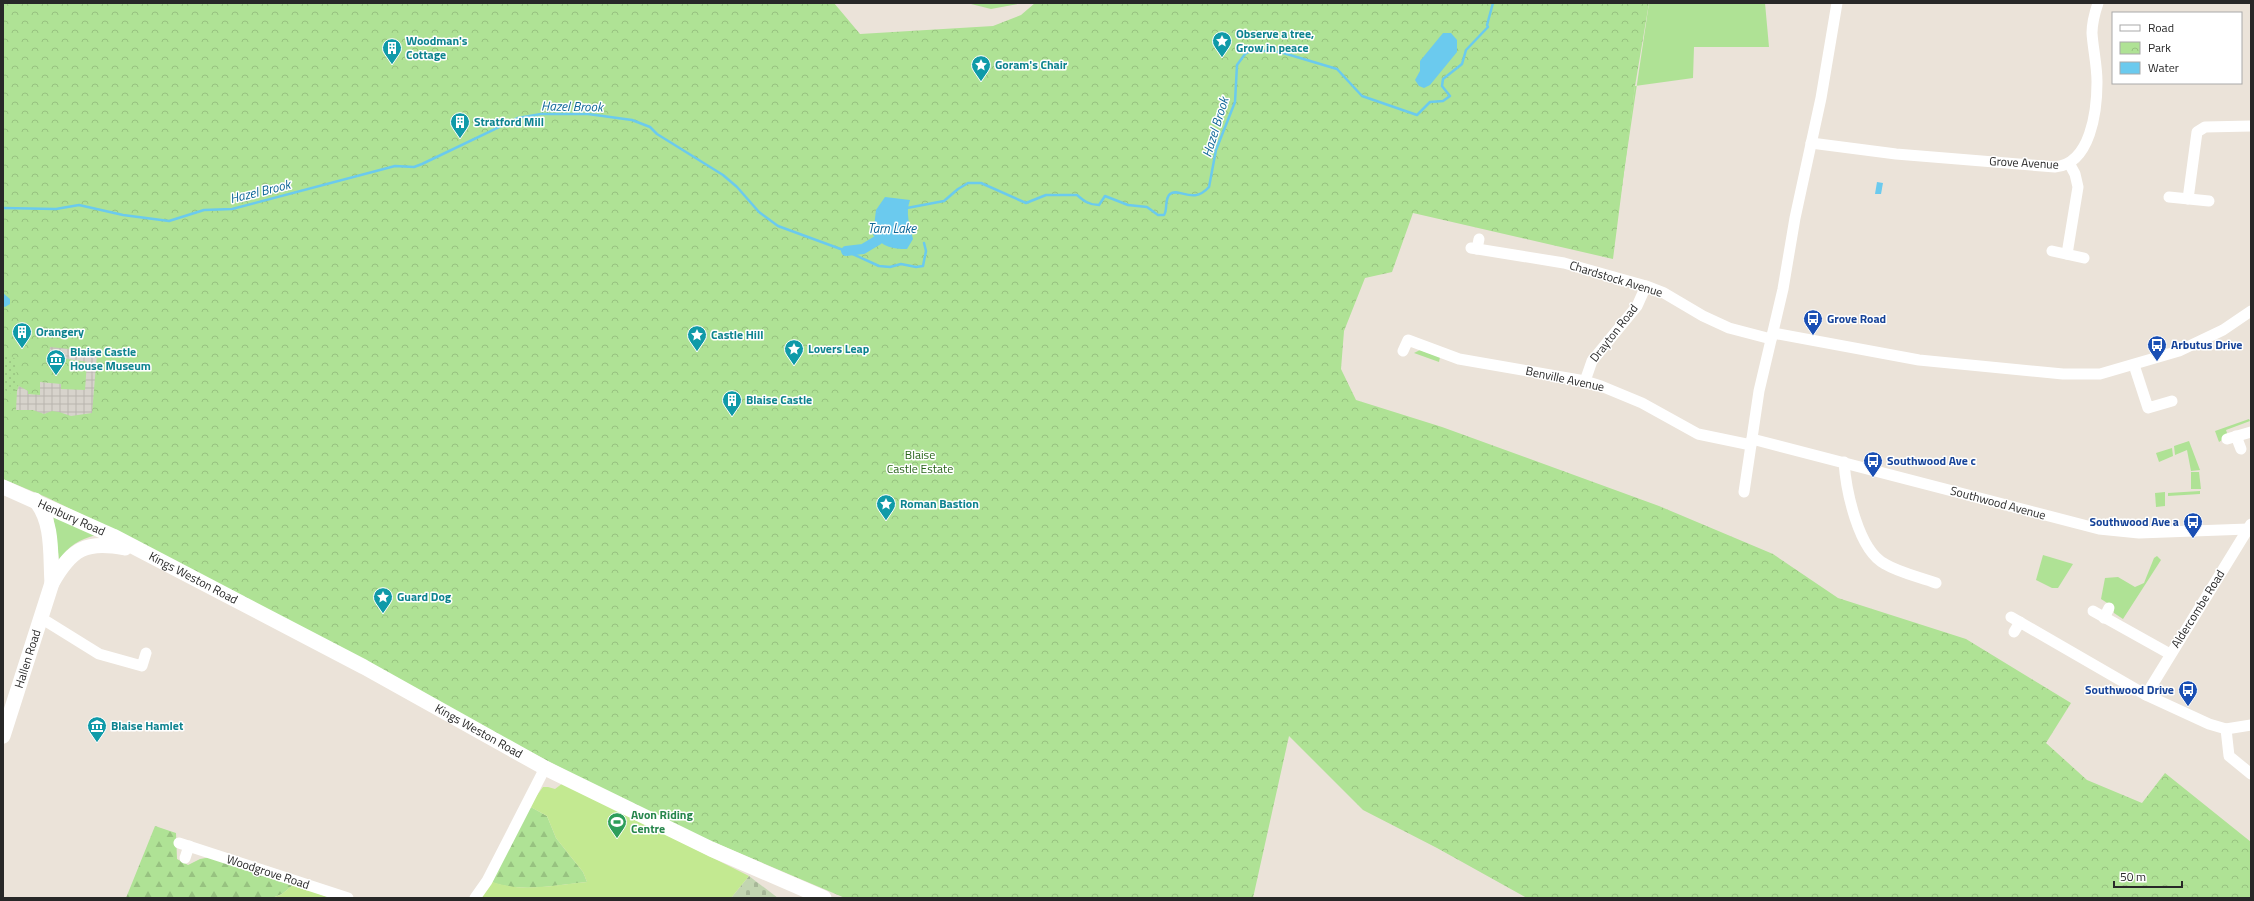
<svg xmlns="http://www.w3.org/2000/svg" width="2254" height="901" font-family="'Titillium Web',sans-serif">
	<style>
		.grass { fill: #afe295 }
		.forest { fill: url(#forest-firs) }
		.cemetery { fill: url(#cemetery-stones) }
		.park { fill: url(#park-crowns) }
		.garden { fill: url(#garden-dots) }
		.pitch { fill: #c3e991 }
		.plaza { fill: url(#plaza-grid) }
		.water { fill: #6bcaee }
		.lines { fill: none; stroke-linecap: round; stroke-linejoin: round }
		.stream { stroke: #6bcaee; stroke-width: 2.5 }
		.canal { stroke: #6bcaee; stroke-width: 10 }
		.street { stroke: #fff; stroke-width: 11 }
		.secondary { stroke: #fff; stroke-width: 15 }
		.labels { text-anchor: middle; stroke-width: 3; stroke-linejoin: round; paint-order: stroke }
		.culture-label { font-size: 12px; font-weight: bold; fill: #0d838f; stroke: #fff; text-anchor: start }
		.street-label { font-size: 12px; fill: #282828; stroke: #fff }
		.transit-label { font-size: 12px; font-weight: bold; fill: #164399; stroke: #fff; text-anchor: start }
		.park-label { font-size: 12px; fill: #286419; stroke: #fff }
		.leisure-label { font-size: 12px; font-weight: bold; fill: #27864d; stroke: #fff; text-anchor: start }
		.water-label { font-size: 13px; font-style: italic; fill: #0d6697; stroke: #fff }
	</style>
	<defs>
		<pattern id="forest-firs" width="22" height="20" patternUnits="userSpaceOnUse"><rect width="22" height="20" fill="#afe295"/><path d="M5 1l3.5 6h-7zM16 11l3.5 6h-7z" fill="#97c280"/></pattern>
		<pattern id="cemetery-stones" width="16" height="16" patternUnits="userSpaceOnUse"><rect width="16" height="16" fill="#c2d5b1"/><path d="M2 7V4a2 2 0 0 1 4 0v3zM10 15v-3a2 2 0 0 1 4 0v3z" fill="#a7b798"/></pattern>
		<pattern id="park-crowns" width="20" height="18" patternUnits="userSpaceOnUse"><rect width="20" height="18" fill="#afe295"/><path d="M2 6a3 3 0 1 1 6 0M12 15a3 3 0 1 1 6 0" fill="none" stroke="#97c280"/></pattern>
		<pattern id="garden-dots" width="8" height="8" patternUnits="userSpaceOnUse"><rect width="8" height="8" fill="#afe295"/><path d="M2 2h.1M6 6h.1" fill="none" stroke="#97c280" stroke-width="1.8" stroke-linecap="round"/></pattern>
		<pattern id="plaza-grid" width="8" height="8" patternUnits="userSpaceOnUse"><rect width="8" height="8" fill="#d7d3cc"/><path d="M0 4h8M4 0v8" fill="none" stroke="#b9b5af"/></pattern>
	</defs>
	<rect width="100%" height="100%" fill="#ebe3d9"/>
	<g class="grass">
		<path d="M967,3H1023L991,9Z"/>
		<path d="M1649,3H1765L1769,47H1694L1693,78L1635,86L1612,253Z"/>
		<path d="M1420,350L1440,357L1439,362L1414,353Z"/>
		<path d="M2249,419L2250,421L2226,430L2228,436L2219,442L2215,431Z"/>
		<path d="M2189,441L2200,470L2191,471L2187,450L2175,455L2174,446Z"/>
		<path d="M2172,448L2173,456L2159,462L2156,453Z"/>
		<path d="M2191,472H2199L2201,489H2191Z"/>
		<path d="M2200,491V494L2168,496V493Z"/>
		<path d="M2165,492V506L2156,507L2155,493Z"/>
		<path d="M53,514L96,535C80,539 68,546 59,560Z"/>
		<path d="M2043,555L2073,564L2058,588H2052L2036,580Z"/>
		<path d="M2157,556L2161,560L2123,619L2114,613L2112,606L2101,599L2105,578L2118,577L2135,587L2144,583L2154,558Z"/>
	</g>
	<g class="forest">
		<path d="M529,806L547,816L556,838L583,872L587,882C556,885 522,893 491,882Z"/>
		<path d="M155,826L176,833L177,859L188,865L200,859L211,857L293,885L282,894L272,898H126Z"/>
	</g>
	<path class="cemetery" d="M749,876L778,898H731Z"/>
	<path class="park" d="M3,3H834L860,34L993,26L1021,15L1035,3H1649L1635,86L1613,259L1413,213L1392,272L1365,278L1344,331L1341,369L1356,400L1442,427L1659,506L1773,554L1838,598L1966,639L2071,703L2046,743L2087,780L2142,803L2165,773L2251,842V898H1527L1437,848L1363,810L1289,736L1253,898H845L692,833L625,802L120,533L46,497L3,479Z"/>
	<path class="garden" d="M3,351L17,360L16,382L19,384L12,394L3,389Z"/>
	<g class="pitch">
		<path d="M563,783L749,876L731,898H479L490,881C520,893 555,885 587,882L583,872L556,838L547,816L529,806L543,787H548L555,789Z"/>
		<path d="M293,885L331,898H272L282,894Z"/>
	</g>
	<path class="plaza" d="M50,347L89,351L90,353L97,354L92,413L71,416L59,412L52,411L44,414L33,410H16L17,391L19,386L28,391V394L40,395V382L61,384V389L85,390L87,362L49,356Z"/>
	<g class="water">
		<path d="M1443,33H1451L1457,40V52L1430,85L1424,88L1419,86L1415,80L1420,71V61Z"/>
		<path d="M1877,182L1883,183L1881,194H1875Z"/>
		<path d="M885,197L910,200C905,213 910,226 913,239L907,249C892,249 883,247 873,235L876,210Z"/>
		<path d="M3,293L10,299V304L5,307L3,306Z"/>
	</g>
	<g class="lines">
		<g class="stream">
			<path d="M3,208L56,209L79,205L123,215L169,221L204,210L232,209L395,166L414,167L422,164L518,118L541,114H588L632,120L650,127L657,134L723,175L737,187L759,212L778,226L846,251L879,266L890,267L901,264L916,267L923,266L926,251L924,243"/>
			<path d="M907,208L944,201L958,189L968,183H981L1026,203L1046,195H1077C1084,201 1089,205 1099,205L1105,196L1128,205L1147,207L1158,215H1164C1168,210 1164,199 1170,194C1179,187 1193,205 1209,187L1216,150L1235,102L1237,65L1245,54L1252,50L1280,52L1337,69L1362,96L1417,115L1430,102L1443,101L1450,96L1442,86L1443,79L1462,64L1466,50L1488,27L1487,25L1493,3"/>
		</g>
		<path class="canal" d="M846,251L863,249L878,240"/>
		<g class="street">
			<path d="M1811,143L1896,154L2055,167C2091,164 2097,110 2097,82C2097,65 2093,49 2092,33C2092,24 2095,12 2098,3"/>
			<path d="M2169,197L2209,201"/>
			<path d="M2188,199L2197,132L2205,127L2251,126"/>
			<path d="M1471,248L1564,263L1646,286L1664,293L1703,316L1729,328L1771,339"/>
			<path d="M1477,249L1479,239"/>
			<path d="M2052,251L2084,258"/>
			<path d="M2067,254L2078,187L2075,174L2069,163"/>
			<path d="M1773,333L1919,360L2063,374H2100L2179,351L2223,330L2251,311"/>
			<path d="M1403,351L1408,340L1459,359L1585,381L1601,386L1642,403L1698,434L1751,445"/>
			<path d="M2134,365L2148,408L2172,401"/>
			<path d="M1585,381L1592,361L1637,306L1646,286"/>
			<path d="M2236,436L2241,449"/>
			<path d="M1752,439L2099,529L2139,533L2248,529"/>
			<path d="M2227,439L2251,432"/>
			<path d="M1844,462C1846,490 1858,550 1885,564C1900,573 1920,577 1936,583"/>
			<path d="M1744,492L1759,391L1783,289L1795,218L1821,98L1837,3"/>
			<path d="M2093,611L2170,654"/>
			<path d="M2011,617L2146,695L2209,724L2226,729L2251,725"/>
			<path d="M41,618L99,654L142,666L146,653"/>
			<path d="M2104,618L2109,608"/>
			<path d="M2014,632L2020,622"/>
			<path d="M2146,695L2251,524"/>
			<path d="M2226,729L2229,756L2251,774"/>
			<path d="M179,843L348,898"/>
			<path d="M185,858L189,846"/>
			<path d="M475,898L487,881L545,768"/>
		</g>
		<g class="secondary">
			<path id="s1" d="M3,487L113,536L364,667L545,768L711,849L824,898"/>
			<path d="M35,500C54,522 50,556 52,583"/>
			<path id="s2" d="M3,736L52,583C71,549 86,540 125,548"/>
		</g>
	</g>
	<defs>
		<symbol id="sight-pin" viewBox="-11 -11 22 30"><path d="M0 17L-7.5 6A9.5 9.5 0 1 1 7.5 6Z" fill="#0f9aa8" stroke="#fff"/><path d="M0-6L1.8-2.2L6-1.7L2.9 1.2L3.7 5.4L0 3.3L-3.7 5.4L-2.9 1.2L-6-1.7L-1.8-2.2Z" fill="#fff"/></symbol>
		<symbol id="building-pin" viewBox="-11 -11 22 30"><path d="M0 17L-7.5 6A9.5 9.5 0 1 1 7.5 6Z" fill="#0f9aa8" stroke="#fff"/><path d="M-4-6H4V6H1V3H-1V6H-4ZM-2.5-4.3h1.7v1.8h-1.7ZM.8-4.3h1.7v1.8H.8ZM-2.5-1h1.7V.8h-1.7ZM.8-1h1.7V.8H.8Z" fill="#fff"/></symbol>
		<symbol id="bus-pin" viewBox="-11 -11 22 30"><path d="M0 17L-7.5 6A9.5 9.5 0 1 1 7.5 6Z" fill="#1a4fb4" stroke="#fff"/><path d="M-5-6H5V4H4V6H2V4H-2V6H-4V4H-5ZM-3.5-4V0h7V-4ZM-3.5 1.2v1.5H-2V1.2ZM2 1.2v1.5H3.5V1.2Z" fill="#fff"/></symbol>
		<symbol id="museum-pin" viewBox="-11 -11 22 30"><path d="M0 17L-7.5 6A9.5 9.5 0 1 1 7.5 6Z" fill="#0f9aa8" stroke="#fff"/><path d="M0-6L6-3V-2H-6V-3ZM-5-1h2V3h-2ZM-1-1h2V3h-2ZM3-1h2V3H3ZM-6 4H6V6H-6Z" fill="#fff"/></symbol>
		<symbol id="stadium-pin" viewBox="-11 -11 22 30"><path d="M0 17L-7.5 6A9.5 9.5 0 1 1 7.5 6Z" fill="#2e9e5b" stroke="#fff"/><path d="M0-5a6.5 5 0 1 0 0 10a6.5 5 0 1 0 0-10ZM-3.5-1.8h7v3.6h-7Z" fill="#fff"/></symbol>
	</defs>
	<g fill-rule="evenodd">
		<use href="#sight-pin" x="1211" y="30" width="22" height="30"/>
		<use href="#building-pin" x="381" y="37" width="22" height="30"/>
		<use href="#sight-pin" x="970" y="54" width="22" height="30"/>
		<use href="#building-pin" x="449" y="111" width="22" height="30"/>
		<use href="#bus-pin" x="1802" y="308" width="22" height="30"/>
		<use href="#building-pin" x="11" y="321" width="22" height="30"/>
		<use href="#sight-pin" x="686" y="324" width="22" height="30"/>
		<use href="#bus-pin" x="2146" y="334" width="22" height="30"/>
		<use href="#sight-pin" x="783" y="338" width="22" height="30"/>
		<use href="#museum-pin" x="45" y="348" width="22" height="30"/>
		<use href="#building-pin" x="721" y="389" width="22" height="30"/>
		<use href="#bus-pin" x="1862" y="450" width="22" height="30"/>
		<use href="#sight-pin" x="875" y="493" width="22" height="30"/>
		<use href="#bus-pin" x="2182" y="511" width="22" height="30"/>
		<use href="#sight-pin" x="372" y="586" width="22" height="30"/>
		<use href="#bus-pin" x="2177" y="679" width="22" height="30"/>
		<use href="#museum-pin" x="86" y="715" width="22" height="30"/>
		<use href="#stadium-pin" x="606" y="811" width="22" height="30"/>
	</g>
	<g class="labels">
		<g class="culture-label">
			<text x="1236" y="38">Observe a tree,<tspan x="1236" dy="14">Grow in peace</tspan></text>
			<text x="406" y="45">Woodman's<tspan x="406" dy="14">Cottage</tspan></text>
			<text x="995" y="69">Goram's Chair</text>
			<text x="474" y="126">Stratford Mill</text>
			<text x="36" y="336">Orangery</text>
			<text x="711" y="339">Castle Hill</text>
			<text x="808" y="353">Lovers Leap</text>
			<text x="70" y="356">Blaise Castle<tspan x="70" dy="14">House Museum</tspan></text>
			<text x="746" y="404">Blaise Castle</text>
			<text x="900" y="508">Roman Bastion</text>
			<text x="397" y="601">Guard Dog</text>
			<text x="111" y="730">Blaise Hamlet</text>
		</g>
		<g class="street-label">
			<text transform="translate(2024 163) rotate(3)" y="4">Grove Avenue</text>
			<text transform="translate(1616 279) rotate(17)" y="4">Chardstock Avenue</text>
			<text transform="translate(1614 333) rotate(-52)" y="4">Drayton Road</text>
			<text transform="translate(1565 379) rotate(12)" y="4">Benville Avenue</text>
			<text transform="translate(1998 503) rotate(15)" y="4">Southwood Avenue</text>
			<text dy="4" stroke="none"><textPath href="#s1" startOffset="75">Henbury Road</textPath></text>
			<text dy="4" stroke="none"><textPath href="#s1" startOffset="211">Kings Weston Road</textPath></text>
			<text transform="translate(2198 609) rotate(-58)" y="4">Aldercombe Road</text>
			<text dy="4" stroke="none"><textPath href="#s2" startOffset="81">Hallen Road</textPath></text>
			<text dy="4" stroke="none"><textPath href="#s1" startOffset="535">Kings Weston Road</textPath></text>
			<text transform="translate(268 872) rotate(18)" y="4">Woodgrove Road</text>
		</g>
		<g class="transit-label">
			<text x="1827" y="323">Grove Road</text>
			<text x="2171" y="349">Arbutus Drive</text>
			<text x="1887" y="465">Southwood Ave c</text>
			<text x="2179" y="526" text-anchor="end">Southwood Ave a</text>
			<text x="2174" y="694" text-anchor="end">Southwood Drive</text>
		</g>
		<g class="park-label">
			<text x="920" y="459">Blaise<tspan x="920" dy="14">Castle Estate</tspan></text>
		</g>
		<g class="leisure-label">
			<text x="631" y="819">Avon Riding<tspan x="631" dy="14">Centre</tspan></text>
		</g>
		<g class="water-label">
			<text transform="translate(572 106) rotate(1)" y="5">Hazel Brook</text>
			<text transform="translate(1215 127) rotate(-73)" y="5">Hazel Brook</text>
			<text transform="translate(260 191) rotate(-14)" y="5">Hazel Brook</text>
			<text x="892" y="233">Tarn Lake</text>
		</g>
	</g>
	<rect width="2254" height="901" fill="none" stroke="#282828" stroke-width="8"/>
	<rect x="2112" y="12" width="130" height="72" fill="#ffffff" stroke="#a9a9a9"/>
	<rect x="2120" y="25" width="20" height="6" fill="#ffffff" stroke="#a9a9a9"/>
	<text x="2148" y="32" font-size="12" fill="#282828">Road</text>
	<rect x="2120" y="42" width="20" height="12" fill="url(#park-crowns)" stroke="#a9a9a9"/>
	<text x="2148" y="52" font-size="12" fill="#282828">Park</text>
	<rect x="2120" y="62" width="20" height="12" fill="#6bcaee" stroke="#a9a9a9"/>
	<text x="2148" y="72" font-size="12" fill="#282828">Water</text>
	<path d="M2114 881v6h68v-6" fill="none" stroke="#282828" stroke-width="2"/>
	<text x="2120" y="881" font-size="12" fill="#282828" stroke="#ffffff" stroke-width="3" paint-order="stroke">50 m</text>
</svg>
